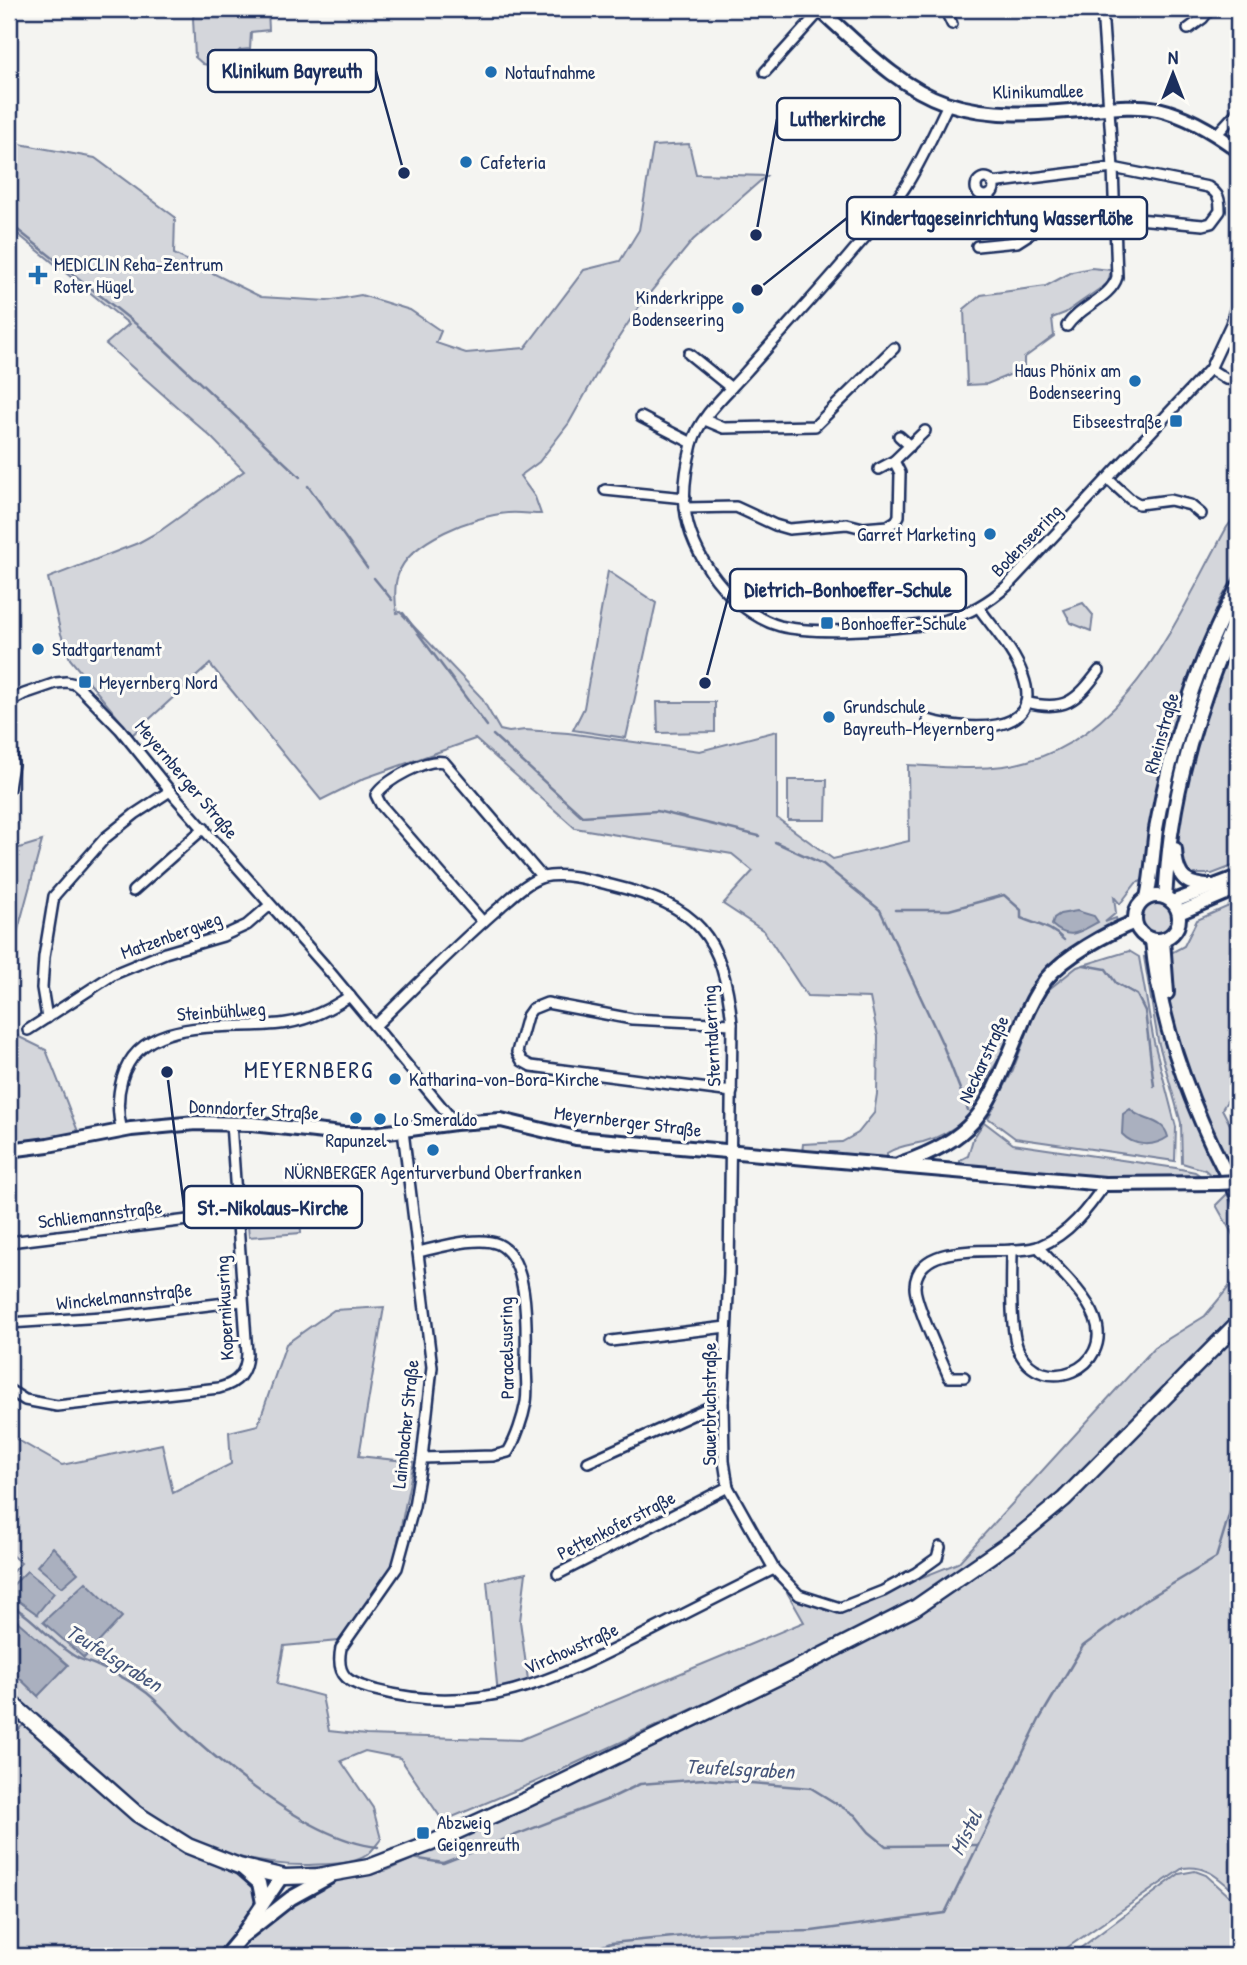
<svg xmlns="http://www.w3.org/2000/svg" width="1247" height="1965" font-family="'Patrick Hand',sans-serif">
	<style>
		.green { fill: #d4d6db; stroke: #78829c; stroke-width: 2 }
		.water { fill: #aab0bf; stroke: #717c98; stroke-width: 2 }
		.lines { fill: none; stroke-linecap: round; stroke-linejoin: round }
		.stream { stroke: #717c98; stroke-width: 2.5 }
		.street-casing { stroke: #1b2f5e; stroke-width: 14 }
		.secondary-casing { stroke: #1b2f5e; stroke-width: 18 }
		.primary-casing { stroke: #1b2f5e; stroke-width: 19 }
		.street { stroke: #fdfcf7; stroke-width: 9 }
		.secondary { stroke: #fdfcf7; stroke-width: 12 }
		.primary { stroke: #fdfcf7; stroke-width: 14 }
		.secondary-bridge-casing { stroke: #1b2f5e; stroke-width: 18; stroke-linecap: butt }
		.secondary-bridge { stroke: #fdfcf7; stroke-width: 12 }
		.poi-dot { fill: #1f6fb2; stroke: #fdfcf7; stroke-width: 2.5 }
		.labels { text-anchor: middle; stroke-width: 6; stroke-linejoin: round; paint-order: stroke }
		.poi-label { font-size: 19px; fill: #1b2f5e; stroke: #fdfcf7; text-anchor: start }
		.street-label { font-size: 19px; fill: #1b2f5e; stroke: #fdfcf7 }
		.water-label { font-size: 21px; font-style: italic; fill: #46567b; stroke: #fdfcf7 }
		.quarter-label { font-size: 23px; letter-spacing: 2px; fill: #1b2f5e; stroke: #fdfcf7 }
		.leader { fill: none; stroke: #1b2f5e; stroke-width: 2.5 }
		.callout-dot { fill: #1b2f5e; stroke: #fdfcf7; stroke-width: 2.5 }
		.callout { fill: #fdfcf7; stroke: #1b2f5e; stroke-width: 2.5 }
		.callout-label { font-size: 21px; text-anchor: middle; font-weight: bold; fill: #1b2f5e }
	</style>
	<rect width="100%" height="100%" fill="#f4f4f1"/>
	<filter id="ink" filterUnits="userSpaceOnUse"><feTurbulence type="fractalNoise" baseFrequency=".0143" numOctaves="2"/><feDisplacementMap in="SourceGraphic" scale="14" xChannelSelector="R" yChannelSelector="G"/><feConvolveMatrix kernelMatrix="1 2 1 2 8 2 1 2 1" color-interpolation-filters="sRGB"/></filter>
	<g filter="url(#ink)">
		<g class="green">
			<path d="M195,9H268L269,30L251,32L250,49L240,50L233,57L215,58V66L203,64L195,57L193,18Z"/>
			<path d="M9,142L95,158L175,217L174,254L261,297L327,301L361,295L410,310L441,331L436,343L466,353L525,348L584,270L620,261L639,230L653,146L689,144L696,174L766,176L693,240L640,305L606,357L569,423L539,462L520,476L535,497L541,514C531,514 519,512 508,513C475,516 409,540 398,575C394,585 395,603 397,613L400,612L481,697L500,730L509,732L525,730L568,733L700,751L777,731V818L833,859L909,841L908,765C941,767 972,770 1004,766C1126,749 1175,621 1227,527L1238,513V570L1219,603L1193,671L1147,879L1136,883L1120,904L1114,897L1116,913L1105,922L1116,918L1118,925L1066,953L1004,1054C985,1072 986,1099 965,1119C954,1129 938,1138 923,1142C910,1145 898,1146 887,1153V1157L802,1153L803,1144L842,1142L858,1133L874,1113L877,1094L878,1037L870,998L807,996L764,931L723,904L753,871L732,854L575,828L475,739L365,778L321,800L210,664L132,735L70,659L61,634L48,578L138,543L160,531L244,471L211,437L106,344L129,324L9,227Z"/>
			<path d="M1091,268L1111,270L1108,283L1065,313L1052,318L1054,336L1024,358V369L987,384L967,385L964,309L981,295L1046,286L1072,272Z"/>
			<path d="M608,571L656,603L626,738L573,730L584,708Z"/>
			<path d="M1083,603L1093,615L1091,631L1071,623L1064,610Z"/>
			<path d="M1238,625V864L1212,874H1195L1190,879C1153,843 1221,670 1238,625Z"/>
			<path d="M657,702H715V732L658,733Z"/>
			<path d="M788,780H827L826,820H788Z"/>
			<path d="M42,841L9,963V851Z"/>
			<path d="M1238,902V1084L1222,1109L1238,1140V1175L1227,1169L1187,1074L1171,1018L1167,955L1184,946L1197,920Z"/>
			<circle cx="1157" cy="918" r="15"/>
			<path d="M1129,951L1139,957L1154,1042L1176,1127L1175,1161L1015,1138L988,1118L1012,1072L1037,1007L1048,990L1077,967Z"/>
			<path d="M1144,957L1149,958L1177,1071L1200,1137L1222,1180H1216L1205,1170L1182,1163L1181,1123L1158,1041Z"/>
			<path d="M9,1032L46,1050L79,1134L9,1142Z"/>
			<path d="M984,1122L1013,1144L1176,1168L1195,1172L1208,1181L1104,1180L960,1164V1160L968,1156L973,1139Z"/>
			<path d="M264,1189L300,1214L301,1233L249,1237L245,1190Z"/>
			<path d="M1227,1194L1238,1215V1244L1216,1205Z"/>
			<path d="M1238,1276V1314L1216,1333L1228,1346L1238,1337V1895C1221,1880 1207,1864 1183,1868L1055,1956H231L246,1938L270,1916L331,1882L388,1870L540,1801L711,1719L705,1703L533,1783L443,1821L400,1758L365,1751L341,1761L373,1808L381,1839C377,1844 372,1851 367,1855C352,1865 327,1864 309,1865C176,1869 102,1770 9,1692V1668L38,1696L16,1621L9,1628V1594L37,1614L27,1572L9,1589V1570L12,1572L21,1563L9,1553V1435L62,1465L162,1444L173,1493L231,1464L229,1432L258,1425L286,1344L334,1310L384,1307L359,1456L414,1462L393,1566L339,1641L284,1646L277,1684L322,1696L329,1731L366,1735L520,1740L804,1622L788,1594L835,1612L958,1563L1155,1347L1205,1316Z"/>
			<path d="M526,1573L520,1621L529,1687L498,1695L487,1581Z"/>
			<path d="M27,1724L121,1807L245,1874C253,1881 261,1890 258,1902C256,1913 226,1946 218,1956H9V1829H12L9,1748C13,1739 17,1726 27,1724Z"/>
			<path d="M1195,1871L1206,1875L1238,1904V1956H1070L1179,1874Z"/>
		</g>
		<g class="water">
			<path d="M1077,911L1094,916L1098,922C1079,932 1070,941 1052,925L1054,918L1060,914Z"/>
			<path d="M1130,1109C1141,1122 1163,1117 1168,1137C1154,1147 1134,1147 1122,1134L1123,1114Z"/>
			<path d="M53,1547L78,1573L62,1587L37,1566Z"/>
			<path d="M27,1571L54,1593L37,1614L9,1594V1589Z"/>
			<path d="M86,1582L122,1617L84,1658L43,1622Z"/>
			<path d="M16,1620L68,1665L38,1696L9,1668V1628Z"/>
		</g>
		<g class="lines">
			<g class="stream">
				<path d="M9,223L146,332L300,477"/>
				<path d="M308,486L367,568"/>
				<path d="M374,578L392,600"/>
				<path d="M403,613L487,726"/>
				<path d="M493,735L582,816L657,811L759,836"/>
				<path d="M775,842L823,864L880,910L942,1043L968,1110"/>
				<path d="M895,910H949L1004,895L1021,910V918C1037,925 1052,927 1064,940"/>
				<path d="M1084,965L1106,969L1116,983L1137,995L1145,1011L1154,1086"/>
				<path d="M9,1605C34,1616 51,1643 76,1657C83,1661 92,1663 100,1667C115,1673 134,1683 147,1693C162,1705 174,1721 189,1734C235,1775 316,1841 378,1847"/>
				<path d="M392,1849H396"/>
				<path d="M413,1858L443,1863L609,1799L640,1784L703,1779L811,1788L855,1815L869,1832L886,1846L978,1845"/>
				<path d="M574,1956L611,1943L704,1934L812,1931L945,1913L1039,1720L1083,1646L1144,1601L1216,1558L1238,1485"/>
			</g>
			<defs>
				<g id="street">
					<path d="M945,9L952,24"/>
					<path d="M1188,29L1203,18L1210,9"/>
					<path d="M765,72L821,10"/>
					<path d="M948,104C935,131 923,158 907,184C893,207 872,229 854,250C819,292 781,332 745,373C727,393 699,417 692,444C687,464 683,488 685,507C689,555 733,613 780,626C808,633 851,631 880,629C932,625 967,622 1007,586L1210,369L1231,324L1238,299"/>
					<path d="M1217,134L1238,111"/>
					<circle cx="985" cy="187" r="9"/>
					<path d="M977,246L1017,242L1042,226L1116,217L1203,225L1211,223L1220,211C1220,199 1219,194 1208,187L1113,168L992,183"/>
					<path d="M1067,326C1079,307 1111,298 1117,277L1113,168L1102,9"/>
					<path d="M689,354L731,388"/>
					<path d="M1210,369L1226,379L1238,380"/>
					<path d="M641,417L692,443"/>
					<path d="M705,420L724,428L815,426L894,348"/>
					<path d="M899,436L910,446"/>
					<path d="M879,469L894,461L925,431"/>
					<path d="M1108,479L1130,499L1139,504L1170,500L1190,505L1201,514"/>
					<path d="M605,490L685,498"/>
					<path d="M685,508L736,507L775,525L789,529L847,524L863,528L888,526L896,521L899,516L900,473L894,461"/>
					<path d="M9,702L24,694L56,683L66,682L75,684L82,690L120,729L170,791L324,965L455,1123"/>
					<path d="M1026,702C1065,712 1076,701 1099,671"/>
					<path d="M928,720C962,730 1046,738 1023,676C1015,652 994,629 979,608"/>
					<path d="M9,732L13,764L9,788"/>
					<path d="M133,891L204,828"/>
					<path d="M483,922L381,805L376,795C386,780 426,758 444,762L542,877"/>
					<path d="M47,1018L42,988L44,957L54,896L105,838L135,814L170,791"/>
					<path d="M732,1024L632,1019L547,1003L532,1009L527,1016L517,1052L522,1061L531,1066L732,1092"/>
					<path d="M375,1026C416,986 456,945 499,908C512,897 526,882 543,877C564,872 591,880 611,885C698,906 723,934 732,1024L729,1274L723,1401L724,1461L728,1487L774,1569L799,1595L840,1608L883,1591L916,1573L937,1558L940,1547"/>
					<path d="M28,1030L114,974L165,953L223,936L247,925L270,905"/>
					<path d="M122,1131C117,1113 117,1097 122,1079C141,1011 234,1032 287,1023C311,1019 330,1009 350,996"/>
					<path d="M403,1131L432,1367L422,1458L414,1506L397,1568L341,1648C335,1678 350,1683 375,1690C480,1718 554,1680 645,1634C688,1612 731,1590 774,1569"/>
					<path d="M9,1242L237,1214"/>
					<path d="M1012,1250C1012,1274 1009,1331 1019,1351C1041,1398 1114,1369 1095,1318C1086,1294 1055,1266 1038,1247"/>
					<path d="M418,1252C438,1248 479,1235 498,1244C531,1259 526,1334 526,1364C526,1376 528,1390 526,1402C523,1418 516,1439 508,1452L493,1456L422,1458"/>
					<path d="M9,1323L118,1316L242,1301"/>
					<path d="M611,1341L726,1327"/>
					<path d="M964,1377H949C941,1358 915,1304 915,1287C917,1234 1008,1259 1040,1246C1069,1234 1088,1209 1105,1184"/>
					<path d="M9,1390L25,1400L57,1406L219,1388C238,1383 246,1373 247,1354L231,1123"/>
					<path d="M588,1462L723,1401"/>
					<path d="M558,1574L728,1487"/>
				</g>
				<g id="secondary">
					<path d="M819,9C858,43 896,86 946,103C994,119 1046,113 1094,109C1116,107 1137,105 1158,109C1188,116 1214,132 1238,150"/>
					<path d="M1175,849C1176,879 1187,887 1216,886"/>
					<circle cx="1157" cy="918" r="22"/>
					<path d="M1165,897C1167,874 1168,851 1172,828C1183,753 1208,682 1238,612"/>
					<path d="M1147,898C1152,875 1153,852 1156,829C1170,749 1198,658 1238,587"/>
					<path d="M1172,902L1238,877"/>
					<path d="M1179,913L1238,888"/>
					<path d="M1152,940C1160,1031 1195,1117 1238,1196"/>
					<path d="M1163,940L1167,993"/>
					<path d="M9,1150L48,1145L131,1129L196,1123L252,1124L342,1134H373L455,1123L501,1120L576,1138L1105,1184L1218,1183"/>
					<path d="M900,1164C983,1135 987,1106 1019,1031C1026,1013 1034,995 1046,979C1065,956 1107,933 1135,922"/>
					<path d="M242,1868L259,1883L263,1903"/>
					<path d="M240,1938L291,1898L329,1877"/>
					<path d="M225,1956L240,1938L282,1876"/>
				</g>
				<path id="primary" d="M9,1701L137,1814L188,1846L239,1866L285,1877L318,1876L369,1867L429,1844L524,1801L799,1667L915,1608L1018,1537L1064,1499L1238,1323"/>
			</defs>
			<use href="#street" class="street-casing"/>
			<use href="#secondary" class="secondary-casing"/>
			<use href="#primary" class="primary-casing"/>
			<use href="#street" class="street"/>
			<use href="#secondary" class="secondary"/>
			<use href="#primary" class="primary"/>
			<defs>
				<path id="secondary-bridge" d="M1218,1183L1238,1182"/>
			</defs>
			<use href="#secondary-bridge" class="secondary-bridge-casing"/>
			<use href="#secondary-bridge" class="secondary-bridge"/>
		</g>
	</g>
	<g class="poi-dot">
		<circle cx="491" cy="72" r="7"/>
		<circle cx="466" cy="162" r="7"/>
		<path d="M34.5 264.5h7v7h7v7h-7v7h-7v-7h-7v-7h7z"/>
		<circle cx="738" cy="308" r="7"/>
		<circle cx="1135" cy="381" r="7"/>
		<rect x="1169" y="414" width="14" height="14" rx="3.5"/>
		<circle cx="990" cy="534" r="7"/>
		<rect x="820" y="616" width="14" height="14" rx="3.5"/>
		<circle cx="38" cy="649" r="7"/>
		<rect x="78" y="675" width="14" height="14" rx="3.5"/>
		<circle cx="829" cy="717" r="7"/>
		<circle cx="395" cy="1079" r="7"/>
		<circle cx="356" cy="1118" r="7"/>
		<circle cx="380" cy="1119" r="7"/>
		<circle cx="433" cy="1150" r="7"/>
		<rect x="416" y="1826" width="14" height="14" rx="3.5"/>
	</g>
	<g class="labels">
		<g class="poi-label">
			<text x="505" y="79">Notaufnahme</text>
			<text x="480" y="169">Cafeteria</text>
			<text x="54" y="271">MEDICLIN Reha-Zentrum<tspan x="54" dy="22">Roter Hügel</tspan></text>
			<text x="724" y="304" text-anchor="end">Kinderkrippe<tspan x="724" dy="22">Bodenseering</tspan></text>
			<text x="1121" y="377" text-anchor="end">Haus Phönix am<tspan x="1121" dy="22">Bodenseering</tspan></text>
			<text x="1162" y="428" text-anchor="end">Eibseestraße</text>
			<text x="976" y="541" text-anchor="end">Garret Marketing</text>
			<text x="841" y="630">Bonhoeffer-Schule</text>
			<text x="52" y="656">Stadtgartenamt</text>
			<text x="99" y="689">Meyernberg Nord</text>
			<text x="843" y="713">Grundschule<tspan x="843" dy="22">Bayreuth-Meyernberg</tspan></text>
			<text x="409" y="1086">Katharina-von-Bora-Kirche</text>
			<text x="394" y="1126">Lo Smeraldo</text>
			<text x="356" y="1147" text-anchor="middle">Rapunzel</text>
			<text x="433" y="1179" text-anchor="middle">NÜRNBERGER Agenturverbund Oberfranken</text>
			<text x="437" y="1829">Abzweig<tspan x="437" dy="22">Geigenreuth</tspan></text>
		</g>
		<g class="street-label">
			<text transform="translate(1038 91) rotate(-1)" y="7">Klinikumallee</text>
			<text transform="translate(1026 540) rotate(-46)" y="7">Bodenseering</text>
			<text transform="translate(1161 733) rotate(-74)" y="7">Rheinstraße</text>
			<text transform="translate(187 779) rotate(50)" y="7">Meyernberger Straße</text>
			<text transform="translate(171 935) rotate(-20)" y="7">Matzenbergweg</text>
			<text transform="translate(221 1011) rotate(-4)" y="7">Steinbühlweg</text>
			<text transform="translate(711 1036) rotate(-93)" y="7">Sterntalerring</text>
			<text transform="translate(983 1059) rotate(-65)" y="7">Neckarstraße</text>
			<text transform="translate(254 1109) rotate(3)" y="7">Donndorfer Straße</text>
			<text transform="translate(628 1121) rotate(7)" y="7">Meyernberger Straße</text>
			<text transform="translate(100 1214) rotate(-7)" y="7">Schliemannstraße</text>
			<text transform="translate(124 1296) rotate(-6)" y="7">Winckelmannstraße</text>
			<text transform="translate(224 1308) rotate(-93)" y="7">Kopernikusring</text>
			<text transform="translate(506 1348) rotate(-91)" y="7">Paracelsusring</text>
			<text transform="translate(709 1404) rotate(-90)" y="7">Sauerbruchstraße</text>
			<text transform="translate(405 1424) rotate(-84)" y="7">Laimbacher Straße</text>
			<text transform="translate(616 1525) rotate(-27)" y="7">Pettenkoferstraße</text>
			<text transform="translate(571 1648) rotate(-24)" y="7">Virchowstraße</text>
		</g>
		<g class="water-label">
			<text transform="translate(114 1658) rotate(32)" y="7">Teufelsgraben</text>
			<text transform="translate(740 1769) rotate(3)" y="7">Teufelsgraben</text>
			<text transform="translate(966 1833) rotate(-64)" y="7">Mistel</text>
		</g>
		<g class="quarter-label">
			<text x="309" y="1078">MEYERNBERG</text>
		</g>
	</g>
	<path class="leader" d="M404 173L376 71M756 235L777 119M757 290L847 218M705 683L730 590M167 1072L184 1207"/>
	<g class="callout-dot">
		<circle cx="404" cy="173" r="7"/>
		<circle cx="756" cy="235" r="7"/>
		<circle cx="757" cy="290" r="7"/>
		<circle cx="705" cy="683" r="7"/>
		<circle cx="167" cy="1072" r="7"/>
	</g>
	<g class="callout">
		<rect x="208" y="50" width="168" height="42" rx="7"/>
		<rect x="777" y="98" width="123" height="42" rx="7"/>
		<rect x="847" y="197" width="300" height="42" rx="7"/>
		<rect x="730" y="569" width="236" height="42" rx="7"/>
		<rect x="184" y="1186" width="178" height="42" rx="7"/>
	</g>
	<g class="callout-label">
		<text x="292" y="78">Klinikum Bayreuth</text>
		<text x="838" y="126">Lutherkirche</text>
		<text x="997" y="225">Kindertageseinrichtung Wasserflöhe</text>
		<text x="848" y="597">Dietrich-Bonhoeffer-Schule</text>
		<text x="273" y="1215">St.-Nikolaus-Kirche</text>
	</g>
	<rect width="1247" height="1965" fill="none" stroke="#fdfcf7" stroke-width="35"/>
	<rect x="18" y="18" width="1212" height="1930" fill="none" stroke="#1b2f5e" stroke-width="2.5" filter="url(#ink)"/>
	<g transform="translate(1173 74)" stroke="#fdfcf7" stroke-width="5" paint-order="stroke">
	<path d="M0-5L12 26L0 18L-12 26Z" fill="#1b2f5e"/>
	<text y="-10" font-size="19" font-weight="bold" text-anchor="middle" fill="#1b2f5e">N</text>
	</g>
</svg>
